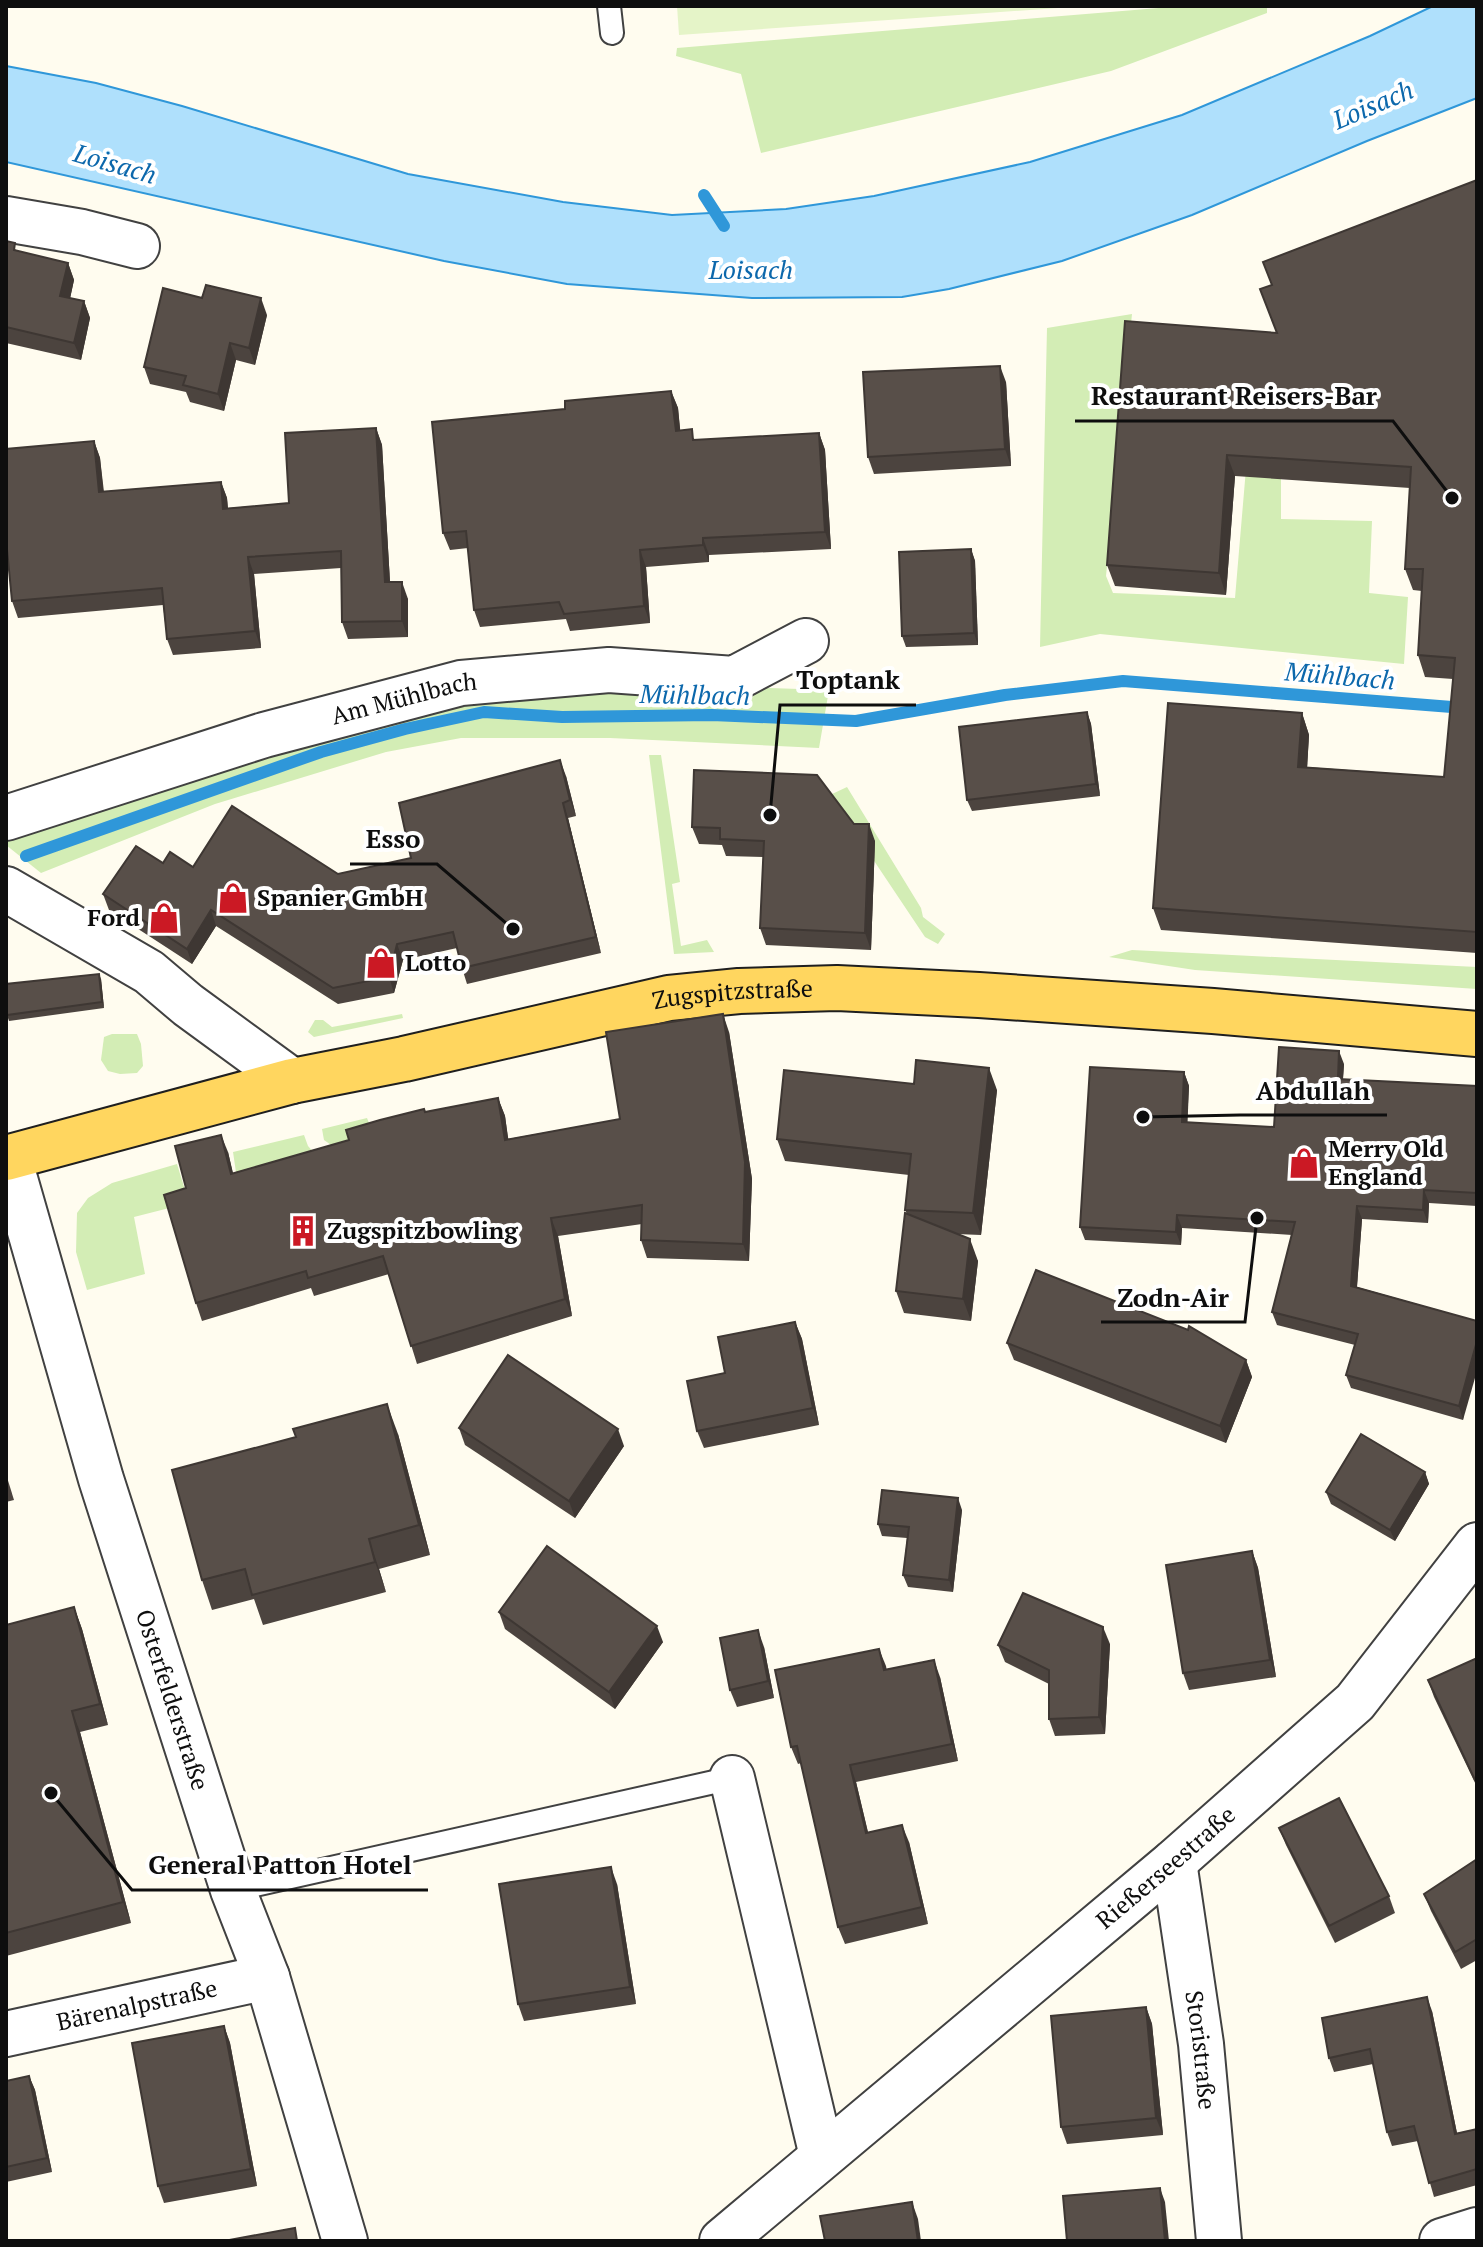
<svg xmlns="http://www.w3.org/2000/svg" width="1483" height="2247" font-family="'PT Serif',serif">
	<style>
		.green { fill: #d3edb5 }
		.pitch { fill: #e5f4c8 }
		.water { fill: #afe0fc; stroke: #2f97d9; stroke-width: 2 }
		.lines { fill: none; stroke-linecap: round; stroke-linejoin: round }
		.stream { stroke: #2f97d9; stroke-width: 12 }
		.lane-casing { stroke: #414141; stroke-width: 26 }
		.street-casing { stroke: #414141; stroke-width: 48 }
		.primary-casing { stroke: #1f1f1f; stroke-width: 48 }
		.lane { stroke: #fff; stroke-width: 22 }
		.street { stroke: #fff; stroke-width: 44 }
		.primary { stroke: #ffd65f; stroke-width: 44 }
		.wall { fill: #4c443f }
		.shaded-wall { fill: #3e3733 }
		.building { fill: #584f49; stroke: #3e3733; stroke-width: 2 }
		.labels { text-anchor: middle; stroke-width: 8; stroke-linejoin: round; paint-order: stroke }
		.street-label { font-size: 24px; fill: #0e0e0e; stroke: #fff }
		.poi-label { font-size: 24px; font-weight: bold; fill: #0e0e0e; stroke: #fff; text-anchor: start }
		.water-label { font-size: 26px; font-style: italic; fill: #0c68ac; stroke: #fff }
		.leader { fill: none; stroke: #0e0e0e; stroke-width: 3 }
		.callout-dot { fill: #0e0e0e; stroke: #fff; stroke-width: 3 }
		.callout-label { font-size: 26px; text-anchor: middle; font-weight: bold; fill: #0e0e0e; stroke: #fff; stroke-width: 8; stroke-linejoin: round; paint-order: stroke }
	</style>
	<rect width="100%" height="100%" fill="#fffcef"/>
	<g class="green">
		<path d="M1183,6H1267V13L1111,71L761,153L741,74L676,56L677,48Z"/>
		<path d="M1132,314L1106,576L1113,593L1235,598L1255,363L1281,436V519L1372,521L1369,593L1408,597L1404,664L1100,634L1040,647L1047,328Z"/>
		<path d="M674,685L829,690L819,748L610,738H461L386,752L215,804L41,873L6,845V827L402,707Z"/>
		<path d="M649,755H661L680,882L672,884L681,946L707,940L714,952L674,954Z"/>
		<path d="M847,787L921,908L923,917L945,934L938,944L925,937L830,795Z"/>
		<path d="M1132,950L1477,967V989L1195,970L1109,957Z"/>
		<path d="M402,1014L403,1018L314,1037L308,1032L315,1020H323L332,1027Z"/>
		<path d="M112,1034H137L141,1044L143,1066L137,1073L120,1074L108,1071L101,1060L104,1037Z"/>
		<path d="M367,1118L375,1138L334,1147L324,1140L322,1129Z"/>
		<path d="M304,1135L308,1146L323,1163L238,1186L233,1152Z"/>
		<path d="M177,1164L189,1203L134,1217L145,1274L87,1290L76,1252L77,1213L88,1198L112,1183Z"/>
	</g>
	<path class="pitch" d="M677,6H1086L679,35Z"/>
	<path class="water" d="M1433,6H1477V98L1367,141L1192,215L1062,261L949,289L902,297L752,298L567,284L444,261L6,162V66L96,83L182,106L408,174L563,202L672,215L786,209L874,196L1030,162L1182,115L1370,36Z"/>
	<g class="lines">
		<g class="stream">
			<path d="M704,195L724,226"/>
			<path d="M26,856L321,752L405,729L484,712L562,717L712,715L856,721L1005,695L1123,681L1477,709"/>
		</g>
		<defs>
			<g id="lane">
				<path d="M609,6L612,33"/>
				<path d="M233,1890L732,1778"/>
			</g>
			<g id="street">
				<path d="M6,219L82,232L137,246"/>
				<path id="s1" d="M6,818L264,735L461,683L609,670L734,679L806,641"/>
				<path d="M6,889L149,972L188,1005L292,1081"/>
				<path id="s2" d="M9,1158L101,1479L233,1890L267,1977L345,2241"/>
				<path d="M732,1778L822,2156"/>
				<path id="s3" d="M1174,1862L1201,2044L1219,2241"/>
				<path id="s4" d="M6,2034L267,1977"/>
				<path id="s5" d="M722,2241L1174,1862L1355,1702L1477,1545"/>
				<path d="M1442,2241L1477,2230"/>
			</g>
			<g id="primary">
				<path id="s6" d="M6,1158L292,1081L404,1059L669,998L739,991L837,988L979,995L1213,1011L1477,1034"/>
			</g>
		</defs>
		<use href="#lane" class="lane-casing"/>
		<use href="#street" class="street-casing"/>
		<use href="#primary" class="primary-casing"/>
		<use href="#lane" class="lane"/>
		<use href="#street" class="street"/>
		<use href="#primary" class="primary"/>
	</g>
	<g class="wall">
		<path d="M1477,180V953L1161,930L1153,908L1302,713L1309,735L1307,767L1444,777L1453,679L1425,677L1418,655L1422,591L1413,590L1405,569L1410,488L1235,476L1226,595L1115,586L1107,565L1276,332Z"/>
		<path d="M6,241L18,252L68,263L74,280L70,298L84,301L90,318L81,360L6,343Z"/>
		<path d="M267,315L255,365L236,360L224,411L190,402L186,392L150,384L144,367Z"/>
		<path d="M1006,382L1011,466L874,474L868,457Z"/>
		<path d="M671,391L678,408L680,430L696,440L819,433L825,450L831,549L709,555V562L646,567L650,623L570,631L566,619L480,627L474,610L468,548L450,550L443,533L565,409Z"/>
		<path d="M376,428L382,445L390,582L408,599V637L348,639L342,622L341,568L254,574L261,648L173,655L167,639L163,605L18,618L12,601L94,441L100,458L104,492L221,482L227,498L228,508L289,503Z"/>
		<path d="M971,549L975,561L978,645L906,647L902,636Z"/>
		<path d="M1087,712L1091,724L1100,796L972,811L967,800Z"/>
		<path d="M566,776L576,816L568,818L601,953L467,984L462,968L457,948L403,960L394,993L338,1004L216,926L192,964L109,910L103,894L163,863L193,867L338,874L411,858Z"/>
		<path d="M854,824L875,841L871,950L766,945L760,928L763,857L726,856L722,845L699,844L692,827Z"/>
		<path d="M101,979L104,1008L9,1021L7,1015Z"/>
		<path d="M729,1032L752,1179L749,1261L647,1258L641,1240L642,1224L558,1236L572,1316L417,1364L389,1274L314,1296L311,1288L202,1321L196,1303L186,1188L228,1152L233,1173L349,1140L425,1112L498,1098L505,1116L508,1139L620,1119Z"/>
		<path d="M1344,1064L1343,1079L1477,1086V1206L1429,1203L1428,1223L1362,1219L1357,1287L1477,1321L1463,1420L1351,1388L1346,1375L1355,1345L1277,1325L1272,1312L1292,1235L1182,1228L1181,1245L1085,1240L1080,1227L1184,1072L1189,1086L1187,1122L1274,1127Z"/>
		<path d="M914,1084L997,1090L981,1235L956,1234L978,1261L971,1321L904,1313L896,1291L907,1214L905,1210L909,1175L785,1161L777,1139Z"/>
		<path d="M795,1322L802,1339L819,1425L704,1448L697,1431L725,1373Z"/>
		<path d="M1007,1343L1246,1360L1252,1377L1226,1443L1014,1360Z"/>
		<path d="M459,1428L624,1446L575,1518L465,1445Z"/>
		<path d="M398,1434L430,1555L379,1569L386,1592L263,1625L254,1599L212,1610L202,1580Z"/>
		<path d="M1425,1472L1429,1484L1395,1541L1331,1504L1326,1492Z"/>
		<path d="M6,1474L14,1500L6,1502Z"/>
		<path d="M962,1510L953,1592L908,1587L903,1575L907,1538L882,1536L878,1524Z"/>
		<path d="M1252,1551L1258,1568L1276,1677L1189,1690L1183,1673Z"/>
		<path d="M74,1607L82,1629L108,1725L80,1732L131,1923L6,1956V1625Z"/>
		<path d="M499,1612L663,1642L615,1709L505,1629Z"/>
		<path d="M1110,1644L1105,1734L1055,1736L1049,1719V1684L1005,1662L998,1645Z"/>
		<path d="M764,1647L774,1698L737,1707L730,1690Z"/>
		<path d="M879,1649L886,1670L940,1677L958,1761L856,1782L868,1832L909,1842L928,1924L845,1944L838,1927L801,1763L798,1764L791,1747Z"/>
		<path d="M1477,1658V1787L1434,1697L1428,1680Z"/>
		<path d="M1279,1828L1389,1896L1395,1913L1335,1943L1286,1845Z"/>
		<path d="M1477,1859V1960L1461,1969L1431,1911L1424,1894Z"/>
		<path d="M617,1884L636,2004L524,2021L518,2004Z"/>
		<path d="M1146,2007L1152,2024L1163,2135L1067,2144L1061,2127Z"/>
		<path d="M1432,2011L1457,2133L1477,2129V2185L1434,2197L1418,2141L1392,2146L1387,2132L1373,2064L1334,2072L1329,2058Z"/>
		<path d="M224,2026L230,2043L257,2186L164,2203L158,2186Z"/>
		<path d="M29,2076L35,2090L52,2172L6,2182V2081Z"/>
	</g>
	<g class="shaded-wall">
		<path d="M68,263L74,280L67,313L60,296Z"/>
		<path d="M261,298L267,315L255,365L249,348Z"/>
		<path d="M84,301L90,318L81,360L74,343Z"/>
		<path d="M230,343L236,360L224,411L218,394Z"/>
		<path d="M1000,366L1006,382L1011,466L1005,449Z"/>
		<path d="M671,391L678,408L682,448L676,431Z"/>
		<path d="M376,428L382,445L391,599L385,582Z"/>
		<path d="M819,433L825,450L831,549L825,532Z"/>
		<path d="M94,441L100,458L105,509L99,492Z"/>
		<path d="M1227,455L1235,476L1226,595L1219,573Z"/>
		<path d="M221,482L227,498L229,525L223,509Z"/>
		<path d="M703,538L709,555V562L703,545Z"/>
		<path d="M971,549L975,561L978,645L974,633Z"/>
		<path d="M640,550L646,567L650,623L644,606Z"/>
		<path d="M248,557L254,574L261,648L255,631Z"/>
		<path d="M402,582L408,599V637L402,621Z"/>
		<path d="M1087,712L1091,724L1100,796L1096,784Z"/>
		<path d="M1302,713L1309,735L1306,788L1298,767Z"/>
		<path d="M560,760L566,776L576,816L570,800Z"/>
		<path d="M563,803L568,818L601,953L596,937Z"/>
		<path d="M869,824L875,841L871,950L865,933Z"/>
		<path d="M211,910L216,926L192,964L187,949Z"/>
		<path d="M397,944L403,960L394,993L389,977Z"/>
		<path d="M99,974L101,979L104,1008L102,1002Z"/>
		<path d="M723,1014L729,1032L752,1179L749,1261L743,1244Z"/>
		<path d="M1339,1051L1344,1064L1342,1092L1338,1079Z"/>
		<path d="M989,1068L997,1090L981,1235L973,1213Z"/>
		<path d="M1184,1072L1189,1086L1187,1135L1182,1122Z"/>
		<path d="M498,1098L505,1116L511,1158L505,1140Z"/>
		<path d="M221,1135L228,1152L237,1192L231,1174Z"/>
		<path d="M1424,1190L1429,1203L1428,1223L1423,1210Z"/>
		<path d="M1357,1206L1362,1219L1356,1299L1351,1286Z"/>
		<path d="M1177,1215L1182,1228L1181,1245L1176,1232Z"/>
		<path d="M551,1218L558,1236L572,1316L565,1299Z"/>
		<path d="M970,1239L978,1261L971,1321L963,1299Z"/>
		<path d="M795,1322L802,1339L819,1425L813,1408Z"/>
		<path d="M1477,1341V1371L1463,1420L1459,1406Z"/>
		<path d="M1246,1360L1252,1377L1226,1443L1220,1426Z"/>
		<path d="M387,1404L398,1434L430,1555L419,1525Z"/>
		<path d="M618,1429L624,1446L575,1518L569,1501Z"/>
		<path d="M1425,1472L1429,1484L1395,1541L1390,1530Z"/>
		<path d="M958,1498L962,1510L953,1592L949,1580Z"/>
		<path d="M369,1539L379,1569L386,1592L375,1562Z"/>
		<path d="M1252,1551L1258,1568L1276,1677L1270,1660Z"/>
		<path d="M74,1607L82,1629L108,1725L100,1704Z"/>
		<path d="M657,1626L663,1642L615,1709L609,1692Z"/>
		<path d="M1103,1627L1110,1644L1105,1734L1099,1717Z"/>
		<path d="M758,1630L764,1647L774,1698L768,1681Z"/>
		<path d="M879,1649L886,1666L890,1687L884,1670Z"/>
		<path d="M934,1660L940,1677L958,1761L952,1744Z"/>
		<path d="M72,1711L80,1732L131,1923L123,1902Z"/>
		<path d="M850,1765L856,1782L872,1850L866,1833Z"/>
		<path d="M902,1825L909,1842L928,1924L922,1907Z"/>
		<path d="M611,1867L617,1884L636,2004L630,1987Z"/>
		<path d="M1427,1997L1432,2011L1460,2148L1455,2134Z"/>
		<path d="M1146,2007L1152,2024L1163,2135L1156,2118Z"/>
		<path d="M224,2026L230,2043L257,2186L251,2169Z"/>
		<path d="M29,2076L35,2090L52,2172L47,2158Z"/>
		<path d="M1160,2188L1165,2202L1169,2241H1165Z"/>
		<path d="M912,2202L918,2219L921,2241H918Z"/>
	</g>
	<g class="building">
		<path d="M1477,180V932L1153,908L1168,703L1302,713L1298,767L1444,777L1455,658L1418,655L1423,569H1405L1411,467L1227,455L1219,573L1107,565L1125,321L1277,333L1260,289L1272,285L1263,262Z"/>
		<path d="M6,241L15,243L14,250L68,263L60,296L84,301L74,343L6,327Z"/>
		<path d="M206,285L261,298L249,348L230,343L218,394L183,385L186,376L144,367L163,288L202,298Z"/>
		<path d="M1000,366L1005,449L868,457L863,372Z"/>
		<path d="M671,391L676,431L692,429L693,440L819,433L825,532L703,538V545L640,550L644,606L564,614L559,602L474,610L466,531L443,533L432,422L565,409V401Z"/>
		<path d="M376,428L385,582H402V621L342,622L341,551L248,557L255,631L167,639L162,588L12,601L6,539V449L94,441L99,492L221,482L223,509L289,503L285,433Z"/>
		<path d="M971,549L974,633L902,636L899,552Z"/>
		<path d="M1087,712L1096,784L967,800L959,727Z"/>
		<path d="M560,760L570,800L563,803L596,937L462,968L453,932L397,944L389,977L333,988L211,910L187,949L103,894L136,846L163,863L170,852L193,867L232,806L338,874L411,858L399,803Z"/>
		<path d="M694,770L817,775L854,824H869L865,933L760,928L764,841L720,839V828L692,827Z"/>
		<path d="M99,974L102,1002L7,1015L6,984Z"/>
		<path d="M723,1014L745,1162L743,1244L641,1240L642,1205L551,1218L565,1299L411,1346L383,1256L308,1278L306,1271L196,1303L164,1195L186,1188L175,1146L221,1135L231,1174L349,1140L346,1130L380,1120L424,1109L425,1112L498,1098L505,1140L620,1119L606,1032Z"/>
		<path d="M1279,1047L1339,1051L1338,1079L1477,1086V1193L1424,1190L1423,1210L1357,1206L1351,1286L1477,1321V1341L1459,1406L1346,1375L1358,1334L1272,1312L1295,1222L1177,1215L1176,1232L1080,1227L1090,1067L1184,1072L1182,1122L1274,1127Z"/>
		<path d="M916,1060L989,1068L973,1213L905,1210L911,1154L777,1139L784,1070L914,1084Z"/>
		<path d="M905,1213L970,1239L963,1299L896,1291Z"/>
		<path d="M1036,1270L1188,1330L1189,1326L1246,1360L1220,1426L1007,1343Z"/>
		<path d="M795,1322L813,1408L697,1431L687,1381L725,1373L718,1337Z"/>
		<path d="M508,1355L618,1429L569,1501L459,1428Z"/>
		<path d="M387,1404L419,1525L369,1539L375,1562L252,1595L245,1569L202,1580L172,1470L296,1437L293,1429Z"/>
		<path d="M1361,1434L1425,1472L1390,1530L1326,1492Z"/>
		<path d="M882,1490L958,1498L949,1580L903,1575L909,1527L878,1524Z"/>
		<path d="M547,1546L657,1626L609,1692L499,1612Z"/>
		<path d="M1252,1551L1270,1660L1183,1673L1166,1565Z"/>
		<path d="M1023,1593L1103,1627L1099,1717L1049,1719V1670L998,1645Z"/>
		<path d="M74,1607L100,1704L72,1711L123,1902L6,1933V1625Z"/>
		<path d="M758,1630L768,1681L730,1690L720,1638Z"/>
		<path d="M879,1649L884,1670L934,1660L952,1744L850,1765L866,1833L902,1825L922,1907L838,1927L797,1746L791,1747L775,1670Z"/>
		<path d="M1477,1658V1779L1475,1780L1428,1680Z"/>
		<path d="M1339,1798L1389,1896L1329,1926L1279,1828Z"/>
		<path d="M1477,1859V1939L1455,1952L1424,1894Z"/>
		<path d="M611,1867L630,1987L518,2004L499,1884Z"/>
		<path d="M1427,1997L1455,2134L1477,2129V2169L1429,2183L1414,2126L1387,2132L1370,2049L1329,2058L1322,2018Z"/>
		<path d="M1146,2007L1156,2118L1061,2127L1051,2016Z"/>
		<path d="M224,2026L251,2169L158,2186L132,2043Z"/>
		<path d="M29,2076L47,2158L6,2167V2081Z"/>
		<path d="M1160,2188L1165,2241H1067L1063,2196Z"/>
		<path d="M912,2202L918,2241H825L820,2216Z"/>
		<path d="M295,2228L297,2241H224Z"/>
	</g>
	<defs>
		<symbol id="shop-bare" viewBox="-9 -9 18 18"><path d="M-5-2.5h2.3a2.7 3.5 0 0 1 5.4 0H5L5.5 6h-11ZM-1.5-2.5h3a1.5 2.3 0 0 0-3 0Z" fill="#cb1924" stroke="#fff" stroke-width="2.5" paint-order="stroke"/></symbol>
		<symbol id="building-bare" viewBox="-9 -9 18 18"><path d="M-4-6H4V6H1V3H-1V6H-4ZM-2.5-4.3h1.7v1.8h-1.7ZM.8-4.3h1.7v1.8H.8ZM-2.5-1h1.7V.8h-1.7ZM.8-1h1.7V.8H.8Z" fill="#cb1924" stroke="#fff" stroke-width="2.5" paint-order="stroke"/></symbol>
	</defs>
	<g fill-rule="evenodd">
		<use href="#shop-bare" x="211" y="876" width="44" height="44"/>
		<use href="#shop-bare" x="142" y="896" width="44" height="44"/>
		<use href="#shop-bare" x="359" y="941" width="44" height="44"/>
		<use href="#shop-bare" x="1282" y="1141" width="44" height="44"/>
		<use href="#building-bare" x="281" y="1209" width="44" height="44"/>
	</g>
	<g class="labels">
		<g class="street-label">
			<text dy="8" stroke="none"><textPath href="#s1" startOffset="416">Am Mühlbach</textPath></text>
			<text dy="8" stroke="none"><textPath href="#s6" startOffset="746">Zugspitzstraße</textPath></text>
			<text dy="8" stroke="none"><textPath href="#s2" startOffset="566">Osterfelderstraße</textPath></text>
			<text dy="8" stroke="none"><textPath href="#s5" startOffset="580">Rießerseestraße</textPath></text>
			<text dy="8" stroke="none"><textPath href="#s4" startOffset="134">Bärenalpstraße</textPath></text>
			<text dy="8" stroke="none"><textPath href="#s3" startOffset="190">Storistraße</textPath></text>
		</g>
		<g class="poi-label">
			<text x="257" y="906">Spanier GmbH</text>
			<text x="140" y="926" text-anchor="end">Ford</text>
			<text x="405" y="971">Lotto</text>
			<text x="1328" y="1157">Merry Old<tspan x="1328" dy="28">England</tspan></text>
			<text x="327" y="1239">Zugspitzbowling</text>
		</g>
		<g class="water-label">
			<text transform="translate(1373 105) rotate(-23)" y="9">Loisach</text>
			<text transform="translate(115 164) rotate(16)" y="9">Loisach</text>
			<text x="751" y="279">Loisach</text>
			<text transform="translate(1340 676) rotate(5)" y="9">Mühlbach</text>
			<text transform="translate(695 695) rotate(1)" y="9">Mühlbach</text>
		</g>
	</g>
	<path class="leader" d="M1452 498L1393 421H1075M770 815L780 705H916M513 929L437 864H350M1143 1117L1240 1115H1387M1257 1218L1245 1322H1101M51 1793L132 1890H428"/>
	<g class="callout-dot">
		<circle cx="1452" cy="498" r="8"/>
		<circle cx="770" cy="815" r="8"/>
		<circle cx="513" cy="929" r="8"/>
		<circle cx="1143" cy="1117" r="8"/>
		<circle cx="1257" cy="1218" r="8"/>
		<circle cx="51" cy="1793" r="8"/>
	</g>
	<g class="callout-label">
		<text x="1234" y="405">Restaurant Reisers-Bar</text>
		<text x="848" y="689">Toptank</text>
		<text x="393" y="848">Esso</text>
		<text x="1313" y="1100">Abdullah</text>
		<text x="1173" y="1307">Zodn-Air</text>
		<text x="280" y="1874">General Patton Hotel</text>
	</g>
	<rect width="1483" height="2247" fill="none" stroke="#0e0e0e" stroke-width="16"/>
</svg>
